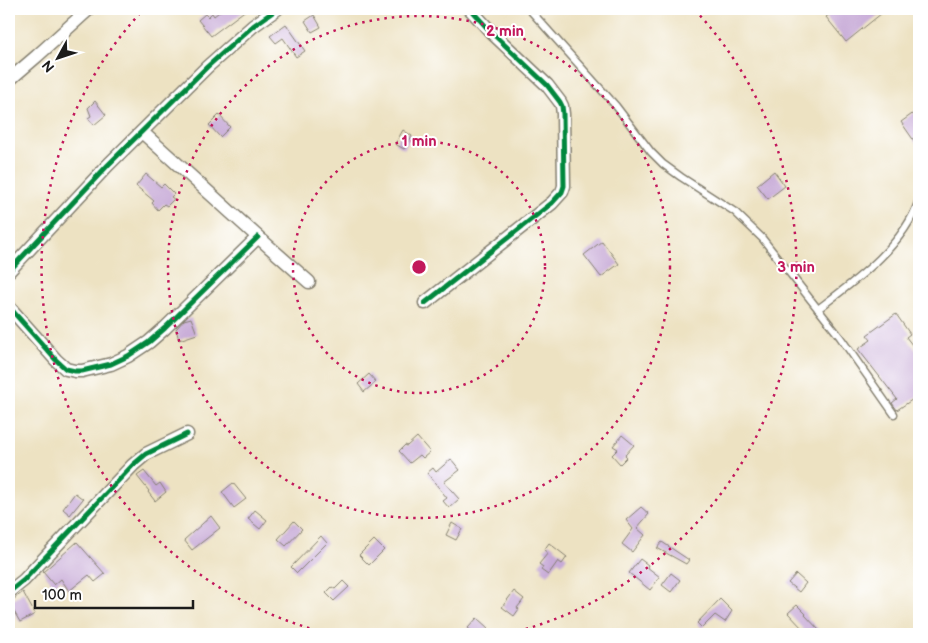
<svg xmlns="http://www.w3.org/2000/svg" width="928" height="643" font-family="'Balsamiq Sans',sans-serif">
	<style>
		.building { fill: #c7aad7 }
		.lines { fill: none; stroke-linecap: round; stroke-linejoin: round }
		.lane-casing { stroke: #847f6f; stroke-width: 9 }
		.street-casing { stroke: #847f6f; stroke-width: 15 }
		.lane { stroke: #fff; stroke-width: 6 }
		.street { stroke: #fff; stroke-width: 12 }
		.cycleway-casing { stroke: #fff; stroke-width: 8 }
		.cycleway { stroke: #00873e; stroke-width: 5 }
		.ring { fill: none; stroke: #c2185b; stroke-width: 2.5; stroke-dasharray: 2.5 5 }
		.centre { fill: #c2185b; stroke: #fff; stroke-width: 2.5 }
		.ring-label { font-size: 15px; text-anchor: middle; font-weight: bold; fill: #c2185b; stroke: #fff; stroke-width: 4; stroke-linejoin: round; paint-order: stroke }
	</style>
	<rect width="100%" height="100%" fill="#fff"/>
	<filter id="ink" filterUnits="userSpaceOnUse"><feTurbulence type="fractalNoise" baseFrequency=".02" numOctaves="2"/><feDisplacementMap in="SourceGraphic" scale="10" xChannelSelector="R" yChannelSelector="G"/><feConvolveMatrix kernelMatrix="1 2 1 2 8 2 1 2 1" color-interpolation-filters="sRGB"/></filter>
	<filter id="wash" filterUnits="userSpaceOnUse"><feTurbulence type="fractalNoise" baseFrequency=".0096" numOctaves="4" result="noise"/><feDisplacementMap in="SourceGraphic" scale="20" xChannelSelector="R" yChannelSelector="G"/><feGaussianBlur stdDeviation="1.12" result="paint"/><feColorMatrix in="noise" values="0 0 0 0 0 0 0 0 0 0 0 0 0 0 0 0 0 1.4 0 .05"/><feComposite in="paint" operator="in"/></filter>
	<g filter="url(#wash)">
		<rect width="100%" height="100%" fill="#ede2c2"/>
		<g id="blocks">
			<g class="building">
				<path d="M223,9H247L211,36L198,20L205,14L208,17L212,13L214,16Z"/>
				<path d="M836,9H887L846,42L826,17Z"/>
				<path d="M314,15L321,27L312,32L305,21Z"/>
				<path d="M286,24L305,51L296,57L283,38L276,43L270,36Z"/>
				<path d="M95,101L106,115L94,125L88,118L91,116L88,108Z"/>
				<path d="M915,112L919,118V148L901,122Z"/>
				<path d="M219,115L230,127L220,137L209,125Z"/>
				<path d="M403,130L412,136L404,149L395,144Z"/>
				<path d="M774,171L785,186L768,199L757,185Z"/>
				<path d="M146,174L161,187L164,184L174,194L171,197L174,199L167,206L164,204L158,210L152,203L154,201L136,186Z"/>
				<path d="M602,241L619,264L601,277L584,255Z"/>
				<path d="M896,314L910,334L906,337L919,354V395L897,410L892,403L897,399L858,349L871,340L867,335Z"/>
				<path d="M191,318L197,334L179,340L176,329L184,320Z"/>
				<path d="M369,374L376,382L364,392L358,384Z"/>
				<path d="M622,435L634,445L625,455L627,457L620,464L612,455L618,449L613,446Z"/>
				<path d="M417,437L430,452L423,458L420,455L410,463L399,451L405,445L407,446Z"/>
				<path d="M451,459L460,470L444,482L459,499L449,508L443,501L447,498L427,473L433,468L436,472Z"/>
				<path d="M144,471L156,486L160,483L166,492L155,501L148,492L149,491L137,476Z"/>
				<path d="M233,483L246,499L234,508L222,492Z"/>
				<path d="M75,493L83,499L70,515L63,509Z"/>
				<path d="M641,507L649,514L637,528L645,535L632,552L622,544L633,529L626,520Z"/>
				<path d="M255,510L267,520L260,529L248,519Z"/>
				<path d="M211,516L220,528L192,550L184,540Z"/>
				<path d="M294,521L302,529L286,546L278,539Z"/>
				<path d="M452,523L462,529L456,540L446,535Z"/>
				<path d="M321,536L327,543L297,573L291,567Z"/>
				<path d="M374,540L384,550L369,565L359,555Z"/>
				<path d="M77,542L105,574L95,582L89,575L69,591L61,579L54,585L43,572Z"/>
				<path d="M662,542L689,560L686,564L657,548Z"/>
				<path d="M549,543L567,557L562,564L558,561L548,575L541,570L543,567L539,564L548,553L544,550Z"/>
				<path d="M640,559L648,565L647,567L660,577L650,590L629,573Z"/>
				<path d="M671,573L680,580L671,592L662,585Z"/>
				<path d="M796,574L806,583L799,592L788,583Z"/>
				<path d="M343,581L349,587L334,601L326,593L332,587L335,589Z"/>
				<path d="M514,591L524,599L517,608L519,609L514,616L502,607Z"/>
				<path d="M23,592L35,614L20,622L9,603V600L14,599Z"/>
				<path d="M720,599L732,611L725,622L715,615L702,628L697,623Z"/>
				<path d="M797,605L806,614L805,615L819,630L815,634H798L803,629L788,613Z"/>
				<path d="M477,618L488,628L482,634H475L468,628Z"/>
			</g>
		</g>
	</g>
	<g filter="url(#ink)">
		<use href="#blocks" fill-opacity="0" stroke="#847f6f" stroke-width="1"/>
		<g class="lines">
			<defs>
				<g id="lane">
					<path d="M529,9L616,106L651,152L663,164L681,177L735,212L762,238L840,337L894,414"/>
					<path d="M818,309C855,281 904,246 919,200"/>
				</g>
				<g id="street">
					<path d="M9,80L37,56L89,9"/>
					<path d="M142,132L258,237L309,282"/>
					<path d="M9,271L108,165L207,67L253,26L277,9"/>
					<path d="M425,303L552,203L562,192L564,186L563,114L562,106L560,102L547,85L491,32L470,9"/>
					<path d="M9,307L56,360L66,369L75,371H82L111,364L128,356L149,342L165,328L258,237"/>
					<path d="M9,592L24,580L37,566L133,465L146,454L187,434"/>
				</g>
			</defs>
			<use href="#lane" class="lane-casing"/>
			<use href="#street" class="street-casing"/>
			<use href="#lane" class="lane"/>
			<use href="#street" class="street"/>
			<defs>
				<g id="cycleway">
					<path d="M9,271L108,165L207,67L253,26L277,9"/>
					<path d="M425,303L552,203L562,192L564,186L563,114L562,106L560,102L547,85L491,32L470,9"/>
					<path d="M9,307L56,360L66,369L75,371H82L111,364L128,356L149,342L165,328L258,237"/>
					<path d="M9,592L24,580L37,566L133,465L146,454L187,434"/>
				</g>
			</defs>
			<use href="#cycleway" class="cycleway-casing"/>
			<use href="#cycleway" class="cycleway"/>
		</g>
	</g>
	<g class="ring">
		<circle cx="419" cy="267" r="126"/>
		<circle cx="419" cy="267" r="251"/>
		<path d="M331 634A377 377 0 0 1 143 10M695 10A377 377 0 0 1 507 634"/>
	</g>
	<circle cx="419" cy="267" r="8" class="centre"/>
	<g class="ring-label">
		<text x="505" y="36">2 min</text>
		<text x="419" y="146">1 min</text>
		<text x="796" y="272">3 min</text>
	</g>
	<rect width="928" height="643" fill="none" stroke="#fff" stroke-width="30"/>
	<g transform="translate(58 58) rotate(230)" stroke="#ffffff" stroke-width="4" paint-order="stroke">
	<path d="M0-4L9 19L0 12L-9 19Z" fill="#1c1c1c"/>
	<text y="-8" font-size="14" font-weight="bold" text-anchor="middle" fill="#1c1c1c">N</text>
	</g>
	<path d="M35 600v8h158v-8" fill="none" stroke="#1c1c1c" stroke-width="2.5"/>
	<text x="42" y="600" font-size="15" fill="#1c1c1c" stroke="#ffffff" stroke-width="4" paint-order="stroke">100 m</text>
</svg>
